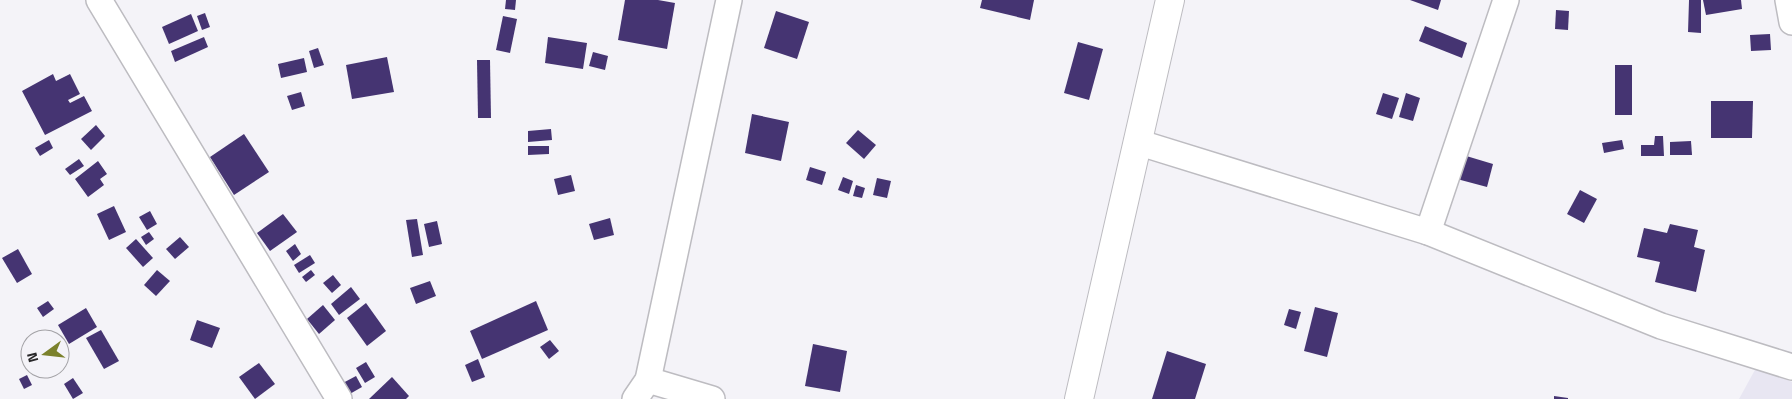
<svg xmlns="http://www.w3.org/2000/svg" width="1792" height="399" font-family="'Titillium Web',sans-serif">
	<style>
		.built { fill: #e8e6f2 }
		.building { fill: #453472 }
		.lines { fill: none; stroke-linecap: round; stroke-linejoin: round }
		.minor-casing { stroke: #bdbcc1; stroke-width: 28 }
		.tertiary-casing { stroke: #bdbcc1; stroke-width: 30 }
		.minor { stroke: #fff; stroke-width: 25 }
		.tertiary { stroke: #fff; stroke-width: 28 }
	</style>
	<rect width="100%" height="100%" fill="#f4f3f8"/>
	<path class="built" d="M1756,368L1792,382V399H1739Z"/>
	<g class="building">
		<path d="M506,0H516L515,10L505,9Z"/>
		<path d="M625,0H658L675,3L667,49L618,40Z"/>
		<path d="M982,0H1034L1030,20L980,8Z"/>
		<path d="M1410,0H1441L1438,10Z"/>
		<path d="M1689,0H1701V33L1688,32Z"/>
		<path d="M1703,0H1741L1742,9L1706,15Z"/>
		<path d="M1556,10L1569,11L1568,30L1555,29Z"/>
		<path d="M776,11L809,22L797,59L764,48Z"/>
		<path d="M205,13L210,27L202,30L197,16Z"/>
		<path d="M191,14L198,31L169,44L162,27Z"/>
		<path d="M503,16L517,19L510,53L496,50Z"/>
		<path d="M1425,26L1467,43L1462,58L1419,41Z"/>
		<path d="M1770,34L1771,50L1751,51L1750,35Z"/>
		<path d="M204,37L208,47L175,62L171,51Z"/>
		<path d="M548,37L587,43L583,69L545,63Z"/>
		<path d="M1078,42L1103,49L1089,100L1064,93Z"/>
		<path d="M318,48L324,65L314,68L309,51Z"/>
		<path d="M593,52L608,56L605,70L589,66Z"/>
		<path d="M387,57L394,92L352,99L346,65Z"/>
		<path d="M304,58L307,72L281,78L278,64Z"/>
		<path d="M477,60H490L491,118H478Z"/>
		<rect x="1615" y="65" width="17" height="50"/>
		<path d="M53,74L56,81L70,74L80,94L68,100L70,103L84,96L92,111L45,135L22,91Z"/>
		<path d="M301,92L305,106L292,110L287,96Z"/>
		<path d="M1383,93L1399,98L1392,119L1376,114Z"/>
		<path d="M1406,93L1420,98L1413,121L1399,117Z"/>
		<path d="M1711,101H1753L1752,138H1711Z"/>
		<path d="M752,114L789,122L781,161L745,153Z"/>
		<path d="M96,125L105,136L91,150L81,139Z"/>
		<path d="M551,129L552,140L528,142V131Z"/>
		<path d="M858,130L876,145L864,159L846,143Z"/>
		<path d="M244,134L269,172L234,195L210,157Z"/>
		<path d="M1655,136H1663L1664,156H1641V145H1654Z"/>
		<path d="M49,140L53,148L40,156L35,148Z"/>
		<path d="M1622,140L1624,149L1604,153L1602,143Z"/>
		<path d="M1691,141L1692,155H1670V142Z"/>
		<path d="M528,146H549V154L528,155Z"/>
		<path d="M1463,155L1493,164L1487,187L1457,179Z"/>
		<path d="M79,159L84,166L70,175L65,169Z"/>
		<path d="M98,161L107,174L100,179L104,185L88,197L75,179Z"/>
		<path d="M810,167L826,172L822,185L806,180Z"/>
		<path d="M571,175L575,191L558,195L554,179Z"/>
		<path d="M843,177L853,181L849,194L838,190Z"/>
		<path d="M877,178L891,181L887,198L873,195Z"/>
		<path d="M856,185L865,188L862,198L853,196Z"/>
		<path d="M1580,190L1597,199L1584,223L1567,214Z"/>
		<path d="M114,206L126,232L109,240L97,214Z"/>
		<path d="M150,211L157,224L147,230L139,217Z"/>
		<path d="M283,214L297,232L270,251L257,233Z"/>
		<path d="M610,218L614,235L594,240L589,224Z"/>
		<path d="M417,219L423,255L412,257L406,220Z"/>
		<path d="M437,221L442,244L429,247L424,224Z"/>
		<path d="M1670,224L1698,230L1694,247L1705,250L1696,292L1655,282L1660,262L1637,257L1644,228L1667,233Z"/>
		<path d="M149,232L154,239L146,245L141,237Z"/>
		<path d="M180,237L189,247L175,259L166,249Z"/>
		<path d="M136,239L153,258L143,267L126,248Z"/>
		<path d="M295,244L301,254L293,261L286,251Z"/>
		<path d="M18,249L32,274L17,283L2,258Z"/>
		<path d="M310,255L315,263L299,273L294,265Z"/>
		<path d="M157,270L170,281L156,296L144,285Z"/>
		<path d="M311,270L315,275L306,282L302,277Z"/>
		<path d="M333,275L341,285L332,293L323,283Z"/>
		<path d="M430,281L436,296L416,304L410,288Z"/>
		<path d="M351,287L360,299L339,315L331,304Z"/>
		<path d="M48,301L54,309L43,317L37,308Z"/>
		<path d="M536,301L548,330L482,359L470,331Z"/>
		<path d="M366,303L386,331L367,346L347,318Z"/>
		<path d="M323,305L335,320L319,334L307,319Z"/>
		<path d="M1315,307L1338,313L1327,357L1304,351Z"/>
		<path d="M86,308L97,327L69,344L58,325Z"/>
		<path d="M1289,309L1301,312L1296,329L1284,325Z"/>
		<path d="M197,320L220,328L212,348L190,340Z"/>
		<path d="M101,330L119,361L104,369L86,338Z"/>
		<path d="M550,340L559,351L549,359L540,347Z"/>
		<path d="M813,344L847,351L840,392L805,386Z"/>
		<path d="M1167,351L1206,364L1195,399H1152Z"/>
		<path d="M478,359L485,377L472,382L465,365Z"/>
		<path d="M366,362L375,377L365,383L356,368Z"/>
		<path d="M259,363L275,384L255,399L239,377Z"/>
		<path d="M27,375L32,385L24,389L19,379Z"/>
		<path d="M356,376L362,387L348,395L341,384Z"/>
		<path d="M392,377L409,396L406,399H369Z"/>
		<path d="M73,378L83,393L73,399L64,384Z"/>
		<path d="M1554,396L1568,398V399H1554Z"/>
	</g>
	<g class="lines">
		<defs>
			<g id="minor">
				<path d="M99,0L339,399"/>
				<path d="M1788,0L1792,22"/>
				<path d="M1137,142L1428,232L1661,326L1792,367"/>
				<path d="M1428,232L1506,0"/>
				<path d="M648,380L712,399"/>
				<path d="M635,399L648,380L729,0"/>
			</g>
			<path id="tertiary" d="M1079,399L1170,0"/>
		</defs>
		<use href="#minor" class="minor-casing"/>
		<use href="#tertiary" class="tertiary-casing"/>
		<use href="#minor" class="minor"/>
		<use href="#tertiary" class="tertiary"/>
	</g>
	<g transform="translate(45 354) rotate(255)"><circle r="24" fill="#f4f3f8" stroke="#a3a2a6"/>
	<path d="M0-4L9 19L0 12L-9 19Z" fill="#7b812c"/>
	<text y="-8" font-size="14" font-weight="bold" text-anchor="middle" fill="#29282a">N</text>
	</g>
</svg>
